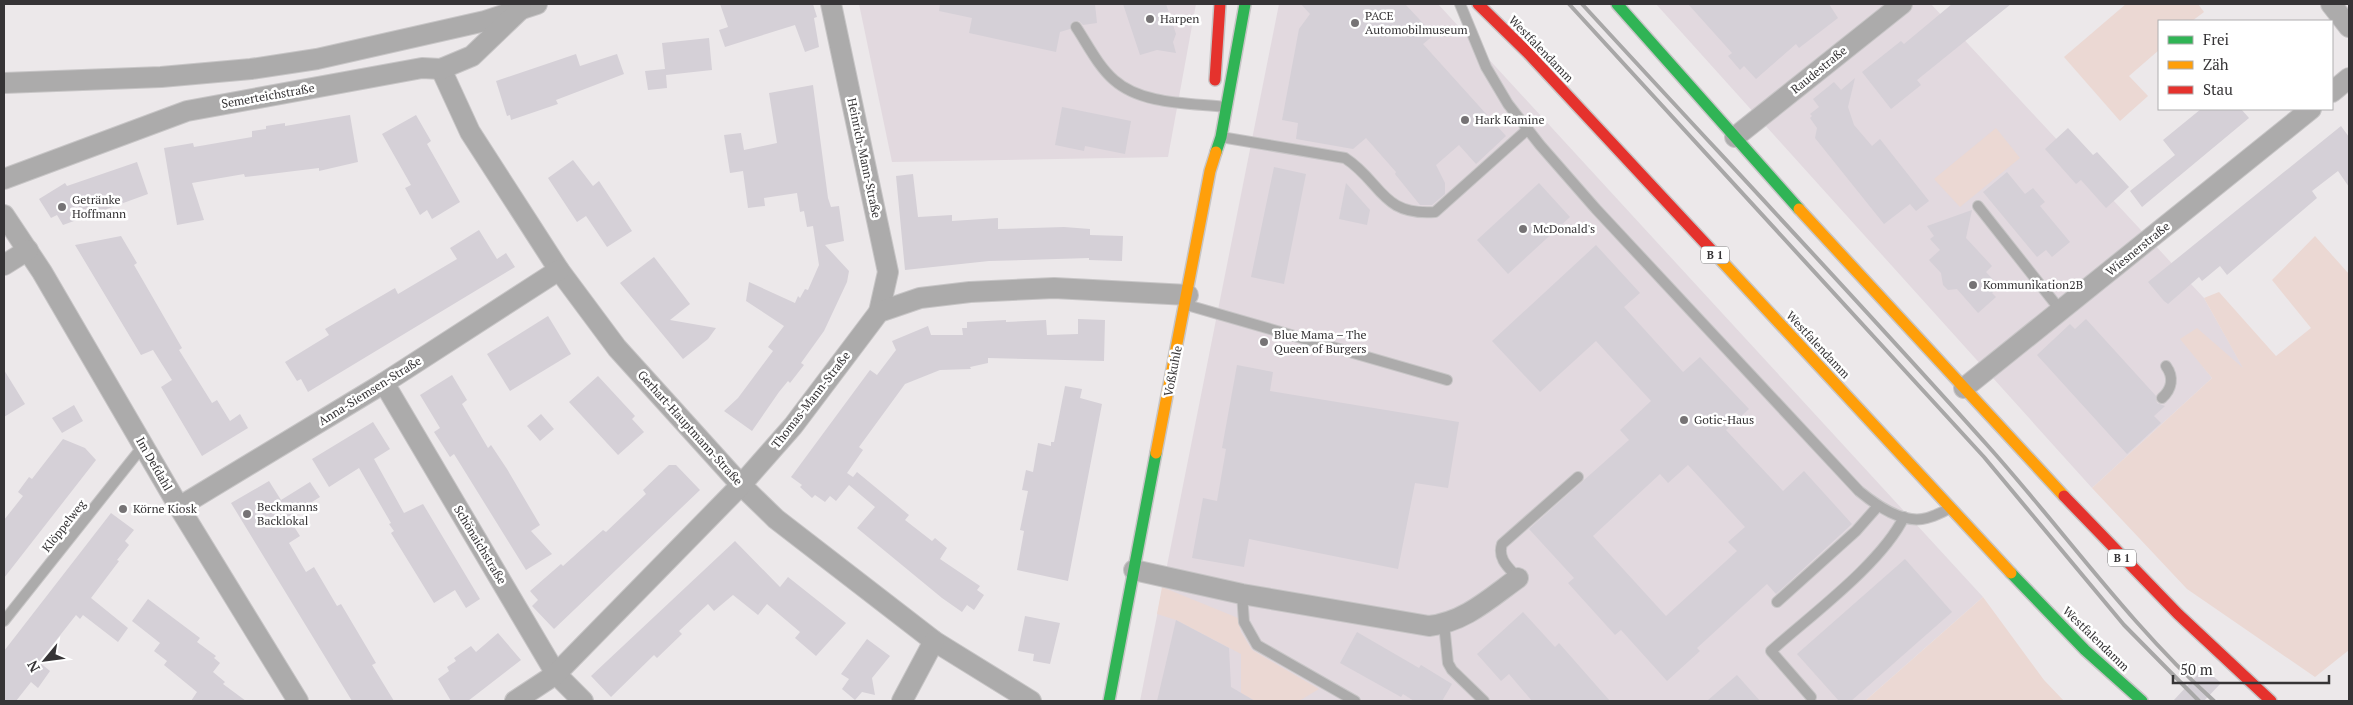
<svg xmlns="http://www.w3.org/2000/svg" width="2353" height="705" font-family="'PT Serif',serif">
	<style>
		.built { fill: #e2d9df }
		.green { fill: #ebd8d3 }
		.building { fill: #d5d0d7; fill-rule: evenodd }
		.lines { fill: none; stroke-linecap: round; stroke-linejoin: round }
		.lane-casing { stroke: #c7c5c6; stroke-width: 12 }
		.street-casing { stroke: #c7c5c6; stroke-width: 22 }
		.fast-casing { stroke: #c7c5c6; stroke-width: 14 }
		.slow-casing { stroke: #c7c5c6; stroke-width: 14 }
		.jam-casing { stroke: #c7c5c6; stroke-width: 14 }
		.lane { stroke: #acabab; stroke-width: 10 }
		.street { stroke: #acabab; stroke-width: 20 }
		.fast { stroke: #30b455; stroke-width: 11 }
		.slow { stroke: #ff9f0a; stroke-width: 11 }
		.jam { stroke: #e5322d; stroke-width: 11 }
		.rail { stroke: #a8a7a7; stroke-width: 4 }
		.poi-dot { fill: #767375; stroke: #fff; stroke-width: 2 }
		.labels { text-anchor: middle; stroke-width: 5; stroke-linejoin: round; paint-order: stroke }
		.shield { fill: #fff; stroke: #727172; stroke-width: 1 }
		.shield-label { font-size: 11px; font-weight: bold; fill: #363436 }
		.poi-label { font-size: 12px; fill: #363436; stroke: #fff; text-anchor: start }
		.street-label { font-size: 12px; fill: #363436; stroke: #fff }
	</style>
	<rect width="100%" height="100%" fill="#ece8ea"/>
	<g class="built">
		<path d="M859,4H1196L1168,157L892,162Z"/>
		<path d="M1279,4H1438L1983,597L1865,701H1140Z"/>
		<path d="M1656,4H1931L2204,298L2244,369L2181,338L2212,378L2092,488Z"/>
	</g>
	<g class="green">
		<path d="M2126,4H2198L2204,12L2192,21H2159V50L2129,76L2148,96L2120,121L2064,57Z"/>
		<path d="M1996,128L2020,158L1960,207L1934,179Z"/>
		<path d="M2315,236L2349,274V650L2315,677L2187,589L2092,488L2212,378L2180,339L2197,328L2243,368L2204,298L2219,292L2276,356L2311,328L2272,280Z"/>
		<path d="M1162,587L1238,618L1241,632L1252,650L1319,689L1299,701H1255L1241,693V654L1176,620L1157,614Z"/>
		<path d="M1983,597L2044,680L2064,701H1865Z"/>
	</g>
	<g class="building">
		<path d="M720,4H813L817,17L814,18L819,47L805,52L795,25L725,47L719,30L728,27Z"/>
		<path d="M940,4H1095L1097,23L1083,25L1079,21L1072,22L1070,29L1060,32L1056,52L969,33L972,18L939,11Z"/>
		<path d="M1123,4H1166L1176,34L1173,42L1176,53L1157,50L1140,55Z"/>
		<path d="M1301,4H1405L1434,35L1423,44L1506,136L1476,164L1459,145L1436,165L1445,183V194L1432,205H1420L1395,174L1396,172L1366,138L1353,149L1296,139L1298,123L1282,120L1299,29L1310,14Z"/>
		<path d="M1688,4H1829L1838,18L1799,48L1796,44L1756,79L1744,66L1740,70L1728,56L1732,53Z"/>
		<path d="M1952,4H2011L1917,80L1921,85L1891,109L1862,72L1901,41L1904,44Z"/>
		<path d="M709,38L712,70L666,75L667,88L648,90L645,71L665,69L662,43Z"/>
		<path d="M576,54L580,66L617,54L624,74L556,100L558,104L511,120L510,115L507,116L496,81Z"/>
		<path d="M1855,78L1848,107L1854,125L1872,146L1880,139L1929,201L1916,211L1910,204L1884,224L1815,138L1817,128L1810,118L1812,116L1810,114L1819,107L1813,99L1834,82L1841,90Z"/>
		<path d="M813,85L828,198L831,207L839,206L844,241L825,245L849,271L847,282L824,331L801,363L804,365L790,383L788,381L779,392L752,431L724,411L738,398L773,351L768,347L784,326L746,301L749,282L795,303L798,296L800,298L805,289L808,290L819,265L813,226L807,227L804,211L800,212L797,193L764,198L765,206L748,208L743,171L730,173L724,135L741,133L744,150L777,143L769,93Z"/>
		<path d="M1062,107L1131,121L1125,154L1085,146L1084,151L1055,145Z"/>
		<path d="M2201,109H2241L2249,118L2142,207L2130,191L2175,155L2163,140Z"/>
		<path d="M350,115L358,162L319,171V168L245,177L244,174L192,183L204,220L177,225L164,148L193,143L194,147L252,137V131L266,129V126L285,123V126Z"/>
		<path d="M416,115L431,141L427,144L460,202L432,219L427,210L420,215L405,188L411,185L382,134Z"/>
		<path d="M2341,126L2349,137V187L2338,171L2312,191L2317,198L2227,275L2220,266L2202,281L2199,277L2168,304L2164,301L2148,282Z"/>
		<path d="M2068,128L2093,155L2097,152L2129,187L2106,208L2081,180L2076,184L2045,149Z"/>
		<path d="M573,160L593,186L599,181L632,231L607,247L586,216L577,222L548,178Z"/>
		<path d="M137,162L148,194L63,225L57,215L51,218L39,199L65,183L67,186Z"/>
		<path d="M1274,167L1306,174L1284,284L1251,277Z"/>
		<path d="M2007,172L2025,194L2033,188L2045,202L2040,206L2070,242L2052,257L2046,250L2037,257L1983,192Z"/>
		<path d="M913,174L918,217L952,215V221L998,218V229L1064,227L1090,229V235L1123,236L1122,261L1089,260V258L989,261L905,270L896,176Z"/>
		<path d="M1346,183L1370,210L1367,225L1339,219Z"/>
		<path d="M1539,183L1570,217L1508,274L1477,240Z"/>
		<path d="M1972,210L1966,238L1992,266L1986,272L1999,286L1992,293L1996,297L1978,313L1957,289L1948,290L1943,285L1941,273L1929,260L1940,250L1930,239L1934,236L1927,226Z"/>
		<path d="M479,230L497,259L506,253L515,267L308,392L301,379L297,381L285,362L329,335L325,329L359,309L395,288L398,294L457,259L450,248Z"/>
		<path d="M121,236L137,263L134,265L182,348L179,350L212,403L217,400L230,421L240,414L248,428L202,456L161,387L172,380L153,350L141,355L75,245Z"/>
		<path d="M1596,245L1640,293L1624,307L1683,372L1700,357L1749,409L1726,430L1783,491L1804,471L1852,524L1776,594L1767,584L1697,648L1700,651L1667,681L1621,630L1615,635L1568,583L1574,578L1529,529L1629,440L1620,430L1651,401L1596,341L1540,392L1492,341ZM1688,465L1745,527L1728,542L1737,551L1666,616L1593,536L1660,474L1668,483Z"/>
		<path d="M654,257L690,304L670,320L716,328L708,339L683,359L620,283Z"/>
		<path d="M548,316L571,354L510,391L487,354Z"/>
		<path d="M1078,319L1105,320L1104,361L988,358V363L970,367L971,369L940,370L905,384L859,447L863,450L847,473L853,477L857,472L909,515L905,520L932,541L935,538L947,548L940,559L980,586L977,590L984,595L974,610L967,605L962,612L942,598L857,528L875,507L849,485L836,501L830,496L825,502L815,495L812,498L800,487L802,485L791,477L870,370L877,375L896,350L892,341L928,326L931,335H963L962,328H967V322L1006,320V322L1046,320L1047,335L1078,334Z"/>
		<path d="M2086,319L2156,396L2157,403L2165,406L2154,416L2161,423L2127,454L2037,355L2070,324L2075,329Z"/>
		<path d="M1237,365L1273,372L1270,391L1459,422L1448,488L1415,483L1398,569L1249,539L1244,567L1192,558L1203,498L1217,501L1226,449L1222,448Z"/>
		<path d="M4,370L25,404L4,417Z"/>
		<path d="M452,375L467,400L462,404L488,448L491,445L507,469L540,525L531,531L552,554L526,570L454,454L450,457L434,432L440,428L420,395Z"/>
		<path d="M598,376L635,416L632,419L644,432L618,455L569,402Z"/>
		<path d="M1065,386L1082,389L1080,398L1102,404L1068,581L1017,570L1024,531L1020,530L1028,491L1022,490L1026,470L1033,472L1038,443L1051,446V442H1054Z"/>
		<path d="M74,405L83,421L62,433L52,418Z"/>
		<path d="M541,414L554,429L540,441L527,426Z"/>
		<path d="M373,422L390,449L374,459L404,513L423,504L480,599L466,608L455,590L434,603L391,533L394,531L389,524L391,523L359,468L329,487L312,459Z"/>
		<path d="M63,439L85,448L96,460L4,578V520L23,496L18,492L29,477L32,479Z"/>
		<path d="M669,465H676L700,490L554,629L532,606L538,600L530,591L561,564L563,566L603,530L606,532L646,494L643,490Z"/>
		<path d="M269,481L281,500L310,482L320,497L288,517L300,536L289,543L306,572L314,567L337,606L341,604L376,663L372,665L394,701H352L231,503Z"/>
		<path d="M111,513L134,530L125,541L129,545L117,560L119,561L91,598L128,628L118,642L83,615L80,619L76,615L39,662L50,671L38,688L31,682L16,701H4V651Z"/>
		<path d="M735,541L780,587L788,577L846,623L816,656L795,638L800,632L767,604L758,615L733,595L714,611L708,604L679,631L682,634L657,658L654,655L611,697L591,676Z"/>
		<path d="M1905,559L1952,612L1851,701H1839L1797,654Z"/>
		<path d="M148,599L200,638L197,642L216,656L214,658L220,663L213,672L225,682L223,684L246,701H191L197,692L164,665L167,661L154,651L160,643L132,621Z"/>
		<path d="M1523,612L1555,647L1559,643L1610,701H1532L1509,674L1501,681L1477,654Z"/>
		<path d="M1025,616L1060,623L1050,664L1033,661L1034,654L1018,651Z"/>
		<path d="M1176,620L1229,648L1231,687L1255,701H1157Z"/>
		<path d="M1357,632L1419,668L1421,665L1452,684L1442,701H1414L1403,694L1401,697L1340,663Z"/>
		<path d="M498,633L521,660L468,701H451L438,679L449,671L447,667L456,661L454,658L471,646L476,652Z"/>
		<path d="M867,639L890,656L872,678L875,695L862,692L855,700L842,689L849,679L841,674Z"/>
		<path d="M2204,668L2221,683L2204,701H2173Z"/>
		<path d="M1737,675L1760,701H1707Z"/>
	</g>
	<g class="lines">
		<defs>
			<g id="lane">
				<path d="M1460,4L1486,67L1508,104L1540,145L1596,209L1859,491C1876,505 1903,525 1927,518C1935,516 1942,512 1949,509"/>
				<path d="M1076,27C1088,45 1098,66 1114,80C1142,105 1190,103 1225,107"/>
				<path d="M1221,137L1345,158C1382,182 1381,216 1435,212L1528,129"/>
				<path d="M1978,206L2061,311"/>
				<path d="M1187,305L1447,380"/>
				<path d="M2162,398C2172,389 2174,377 2166,366"/>
				<path d="M1518,578C1509,568 1497,559 1502,544L1578,477"/>
				<path d="M1242,594L1244,622L1257,645L1355,701"/>
				<path d="M1777,602L1856,531L1878,506"/>
				<path d="M4,621L143,446"/>
				<path d="M1444,624L1448,663L1452,670L1484,701"/>
				<path d="M1811,697L1771,651C1811,615 1881,564 1904,517"/>
			</g>
			<g id="street">
				<path d="M831,4L888,272L879,312"/>
				<path d="M2331,4L2349,27"/>
				<path d="M441,69L470,132L559,270L617,348L741,485L776,519L934,641L1031,701"/>
				<path d="M4,83L161,77L251,69L317,59L485,21L537,4"/>
				<path d="M2332,92L2349,78"/>
				<path d="M1735,137L1902,4"/>
				<path d="M4,179L187,111L422,68L441,69L472,56L521,9"/>
				<path d="M4,215L42,272L179,507L298,701"/>
				<path d="M4,265L28,250"/>
				<path d="M384,383L556,674L583,701"/>
				<path d="M1964,388L2311,109"/>
				<path d="M179,507L384,383L559,270"/>
				<path d="M1134,570L1242,594L1429,626C1465,622 1490,598 1518,578"/>
				<path d="M515,701L556,674L741,485L793,426L879,312L920,298L970,292L1054,288L1188,295"/>
				<path d="M902,701L934,641"/>
			</g>
			<g id="fast">
				<path d="M1617,4L1799,209"/>
				<path d="M1216,152L1221,137L1245,4"/>
				<path d="M2011,573L2085,650L2142,701"/>
				<path d="M1109,701L1156,453"/>
			</g>
			<g id="slow">
				<path d="M1799,209L2064,496"/>
				<path d="M1717,256L2011,573"/>
				<path d="M1156,453L1210,171L1216,152"/>
			</g>
			<g id="jam">
				<path d="M1478,4L1527,52L1717,256"/>
				<path d="M1215,80L1220,4"/>
				<path d="M2064,496L2178,614L2271,701"/>
			</g>
		</defs>
		<use href="#lane" class="lane-casing"/>
		<use href="#street" class="street-casing"/>
		<use href="#fast" class="fast-casing"/>
		<use href="#slow" class="slow-casing"/>
		<use href="#jam" class="jam-casing"/>
		<use href="#lane" class="lane"/>
		<use href="#street" class="street"/>
		<use href="#fast" class="fast"/>
		<use href="#slow" class="slow"/>
		<use href="#jam" class="jam"/>
		<g class="rail">
			<path d="M1569,4L1984,457L2124,625L2199,701"/>
			<path d="M1582,4C1717,151 1855,297 1988,446C2064,531 2129,624 2214,701"/>
		</g>
	</g>
	<g class="poi-dot">
		<circle cx="1150" cy="19" r="5"/>
		<circle cx="1355" cy="23" r="5"/>
		<circle cx="1465" cy="120" r="5"/>
		<circle cx="62" cy="207" r="5"/>
		<circle cx="1523" cy="229" r="5"/>
		<circle cx="1973" cy="285" r="5"/>
		<circle cx="1264" cy="342" r="5"/>
		<circle cx="1684" cy="420" r="5"/>
		<circle cx="123" cy="509" r="5"/>
		<circle cx="247" cy="514" r="5"/>
	</g>
	<g class="labels">
		<g class="shield">
			<rect x="1701" y="246.5" width="28" height="17" rx="4"/>
			<rect x="2108" y="549.5" width="28" height="17" rx="4"/>
		</g>
		<g class="shield-label">
			<text x="1715" y="259">B 1</text>
			<text x="2122" y="562">B 1</text>
		</g>
		<g class="poi-label">
			<text x="1365" y="20">PACE<tspan x="1365" dy="14">Automobilmuseum</tspan></text>
			<text x="1160" y="23">Harpen</text>
			<text x="1475" y="124">Hark Kamine</text>
			<text x="72" y="204">Getränke<tspan x="72" dy="14">Hoffmann</tspan></text>
			<text x="1533" y="233">McDonald's</text>
			<text x="1983" y="289">Kommunikation2B</text>
			<text x="1274" y="339">Blue Mama – The<tspan x="1274" dy="14">Queen of Burgers</tspan></text>
			<text x="1694" y="424">Gotic-Haus</text>
			<text x="257" y="511">Beckmanns<tspan x="257" dy="14">Backlokal</tspan></text>
			<text x="133" y="513">Körne Kiosk</text>
		</g>
		<g class="street-label">
			<text transform="translate(1541 49) rotate(46)" y="4">Westfalendamm</text>
			<text transform="translate(1819 70) rotate(-39)" y="4">Raudestraße</text>
			<text transform="translate(268 96) rotate(-10)" y="4">Semerteichstraße</text>
			<text transform="translate(864 158) rotate(78)" y="4">Heinrich-Mann-Straße</text>
			<text transform="translate(2138 249) rotate(-39)" y="4">Wiesnerstraße</text>
			<text transform="translate(1818 345) rotate(47)" y="4">Westfalendamm</text>
			<text transform="translate(1173 371) rotate(-79)" y="4">Voßkuhle</text>
			<text transform="translate(370 391) rotate(-32)" y="4">Anna-Siemsen-Straße</text>
			<text transform="translate(811 400) rotate(-52)" y="4">Thomas-Mann-Straße</text>
			<text transform="translate(690 428) rotate(48)" y="4">Gerhart-Hauptmann-Straße</text>
			<text transform="translate(154 464) rotate(60)" y="4">Im Defdahl</text>
			<text transform="translate(64 526) rotate(-52)" y="4">Klöppelweg</text>
			<text transform="translate(480 545) rotate(59)" y="4">Schönaichstraße</text>
			<text transform="translate(2096 639) rotate(44)" y="4">Westfalendamm</text>
		</g>
	</g>
	<rect width="2353" height="705" fill="none" stroke="#363436" stroke-width="10"/>
	<rect x="2158" y="20" width="175" height="90" fill="#ffffff" stroke="#afaeaf"/>
	<rect x="2168" y="36" width="25" height="8" fill="#30b455" stroke="#afaeaf"/>
	<text x="2203" y="45" font-size="15" fill="#363436">Frei</text>
	<rect x="2168" y="61" width="25" height="8" fill="#ff9f0a" stroke="#afaeaf"/>
	<text x="2203" y="70" font-size="15" fill="#363436">Zäh</text>
	<rect x="2168" y="86" width="25" height="8" fill="#e5322d" stroke="#afaeaf"/>
	<text x="2203" y="95" font-size="15" fill="#363436">Stau</text>
	<g transform="translate(45 660) rotate(241)" stroke="#ffffff" stroke-width="4" paint-order="stroke">
	<path d="M0-4L9 19L0 12L-9 19Z" fill="#363436"/>
	<text y="-8" font-size="14" font-weight="bold" text-anchor="middle" fill="#363436">N</text>
	</g>
	<path d="M2173 675v8h156v-8" fill="none" stroke="#363436" stroke-width="2.5"/>
	<text x="2180" y="675" font-size="15" fill="#363436" stroke="#ffffff" stroke-width="4" paint-order="stroke">50 m</text>
</svg>
